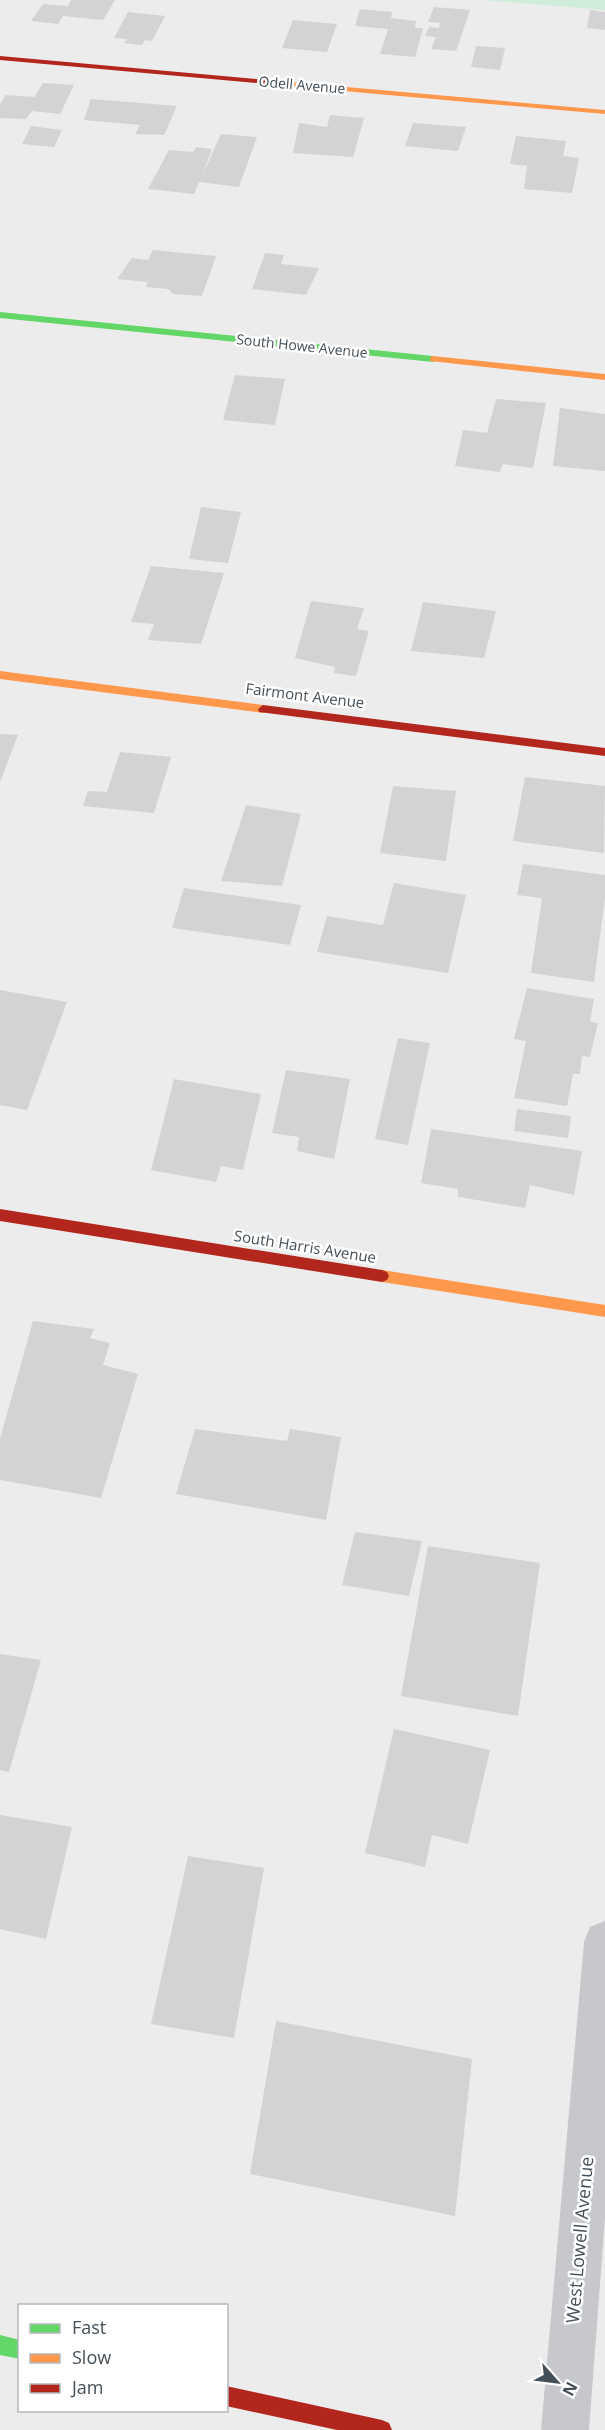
<svg xmlns="http://www.w3.org/2000/svg" width="605" height="2430" font-family="'Open Sans',sans-serif">
	<style>
		.green { fill: #d0eddb }
		.building { fill: #d3d3d5 }
		.lines { fill: none; stroke-linecap: round; stroke-linejoin: round }
		.street { fill: #c6c8cb; fill-rule: evenodd }
		.fast { fill: #63d668; fill-rule: evenodd }
		.slow { fill: #ff974d; fill-rule: evenodd }
		.jam { fill: #b3261e; fill-rule: evenodd }
		.labels { text-anchor: middle; stroke-width: 5; stroke-linejoin: round; paint-order: stroke }
		.far-street-label { font-size: 14px; fill: #444f58; stroke: #fff }
		.street-label { font-size: 15px; fill: #444f58; stroke: #fff }
		.near-street-label { font-size: 18px; fill: #444f58; stroke: #fff }
	</style>
	<rect width="100%" height="100%" fill="#edecec"/>
	<path class="green" d="M482,0H605V10Z"/>
	<g class="building">
		<path d="M71,0H115L103,20L63,16L58,24L31,21L43,4L68,6Z"/>
		<path d="M434,7L470,10L456,51L431,49L436,37L425,36L429,27L439,28L440,23L428,22Z"/>
		<path d="M360,9L392,12L391,18L416,21L415,28H423L415,57L380,54L388,29L355,26Z"/>
		<path d="M590,10L605,12V30L587,28Z"/>
		<path d="M128,12L165,16L152,41L145,40L142,45L124,43L127,39L114,38Z"/>
		<path d="M293,20L337,24L327,52L282,48Z"/>
		<path d="M476,46L505,48L500,70L471,67Z"/>
		<path d="M43,83L74,85L60,114L32,111L26,119L0,118V104L6,95L34,97Z"/>
		<path d="M91,99L177,106L164,135L135,134L140,125L84,120Z"/>
		<path d="M330,115L364,118L353,157L293,153L299,123L327,127Z"/>
		<path d="M413,123L466,127L458,151L405,146Z"/>
		<path d="M31,126L62,130L54,147L22,144Z"/>
		<path d="M221,134L257,137L239,187L199,182L194,194L148,189L169,150L193,152L196,147L212,149L203,174Z"/>
		<path d="M516,136L566,141L563,156L579,158L572,193L524,189L527,166L510,164Z"/>
		<path d="M153,250L216,256L202,296L173,294L168,289L146,287L148,282L117,279L132,258L148,260Z"/>
		<path d="M265,253L284,255L281,264L319,268L306,295L252,289Z"/>
		<path d="M235,375L285,379L275,425L223,420Z"/>
		<path d="M496,399L546,403L533,468L503,464L500,472L455,466L463,430L487,433Z"/>
		<path d="M560,408L605,414V471L553,466Z"/>
		<path d="M201,507L241,512L228,563L189,559Z"/>
		<path d="M151,566L224,573L201,644L148,640L154,624L131,622Z"/>
		<path d="M311,601L364,608L357,629L369,631L356,676L334,673L335,667L295,658Z"/>
		<path d="M423,602L496,611L484,658L411,651Z"/>
		<path d="M0,734L18,735L0,782Z"/>
		<path d="M120,752L171,757L154,813L83,806L88,791L107,792Z"/>
		<path d="M525,777L605,786L604,853L513,841Z"/>
		<path d="M393,786L456,791L446,861L380,853Z"/>
		<path d="M246,805L301,814L282,886L221,881Z"/>
		<path d="M523,864L605,875V897L594,982L531,973L542,898L517,895Z"/>
		<path d="M394,883L466,895L448,973L317,952L327,916L383,925Z"/>
		<path d="M184,888L301,905L290,945L172,928Z"/>
		<path d="M527,988L594,999L590,1022L598,1023L590,1057L582,1056L580,1074H573L567,1106L514,1098L526,1041L514,1039Z"/>
		<path d="M0,990L67,1002L27,1110L0,1105Z"/>
		<path d="M398,1038L430,1043L408,1145L375,1139Z"/>
		<path d="M286,1070L350,1079L334,1159L297,1151L299,1137L272,1133Z"/>
		<path d="M174,1079L261,1094L243,1170L221,1166L216,1182L151,1170Z"/>
		<path d="M517,1109L571,1116L568,1138L514,1131Z"/>
		<path d="M431,1129L582,1151L574,1195L530,1185L525,1208L458,1197V1189L421,1183Z"/>
		<path d="M33,1321L94,1329L90,1338L110,1343L103,1365L138,1374L101,1498L0,1480V1439Z"/>
		<path d="M195,1429L287,1441L290,1429L341,1437L326,1520L176,1494Z"/>
		<path d="M355,1532L422,1541L409,1596L342,1585Z"/>
		<path d="M428,1546L540,1563L518,1716L401,1696Z"/>
		<path d="M0,1654L41,1660L9,1772L0,1770Z"/>
		<path d="M394,1729L490,1750L468,1844L432,1835L425,1867L365,1853Z"/>
		<path d="M0,1815L72,1827L46,1939L0,1929Z"/>
		<path d="M188,1856L264,1868L234,2038L151,2024Z"/>
		<path d="M276,2021L472,2059L455,2216L250,2174Z"/>
	</g>
	<g class="lines">
		<path class="street" d="M605,1921V2218L589,2430H541L584,1942L590,1927Z"/>
		<g class="fast">
			<path d="M0,312L433,356L438,359L433,362L0,318Z"/>
			<path d="M0,2335L20,2340V2359L0,2355Z"/>
		</g>
		<g class="slow">
			<path d="M267,80L605,110V114L264,84L263,82Z"/>
			<path d="M433,356L605,374V380L430,361V357Z"/>
			<path d="M0,671L263,705L268,709L263,713L0,679Z"/>
			<path d="M382,1270L605,1305V1317L382,1282L377,1280L375,1276L377,1272Z"/>
		</g>
		<g class="jam">
			<path d="M0,56L267,80L271,82L267,84L0,60Z"/>
			<path d="M263,705L605,748V756L259,712L258,709Z"/>
			<path d="M0,1209L382,1270L387,1272L389,1276L387,1280L382,1282L0,1221Z"/>
			<path d="M226,2386L382,2420L389,2423L392,2430H337L226,2406Z"/>
		</g>
	</g>
	<g class="labels">
		<g class="far-street-label">
			<text transform="translate(302 85) rotate(5)" y="5">Odell Avenue</text>
			<text transform="translate(302 346) rotate(6)" y="5">South Howe Avenue</text>
		</g>
		<g class="street-label">
			<text transform="translate(305 696) rotate(7)" y="5">Fairmont Avenue</text>
			<text transform="translate(305 1247) rotate(9)" y="5">South Harris Avenue</text>
		</g>
		<g class="near-street-label">
			<text transform="translate(580 2240) rotate(-85)" y="6">West Lowell Avenue</text>
		</g>
	</g>
	<rect x="18" y="2304" width="210" height="108" fill="#ffffff" stroke="#b4b9bc" stroke-width="1.5"/>
	<rect x="30" y="2324" width="30" height="9" fill="#63d668" stroke="#b4b9bc" stroke-width="1.5"/>
	<text x="72" y="2334" font-size="18" fill="#444f58">Fast</text>
	<rect x="30" y="2354" width="30" height="9" fill="#ff974d" stroke="#b4b9bc" stroke-width="1.5"/>
	<text x="72" y="2364" font-size="18" fill="#444f58">Slow</text>
	<rect x="30" y="2384" width="30" height="9" fill="#b3261e" stroke="#b4b9bc" stroke-width="1.5"/>
	<text x="72" y="2394" font-size="18" fill="#444f58">Jam</text>
	<g transform="translate(557 2382) rotate(118)" stroke="#ffffff" stroke-width="4.5" paint-order="stroke">
	<path d="M0-4.5L10 22L0 15L-10 22Z" fill="#444f58"/>
	<text y="-9" font-size="16" font-weight="bold" text-anchor="middle" fill="#444f58">N</text>
	</g>
</svg>
